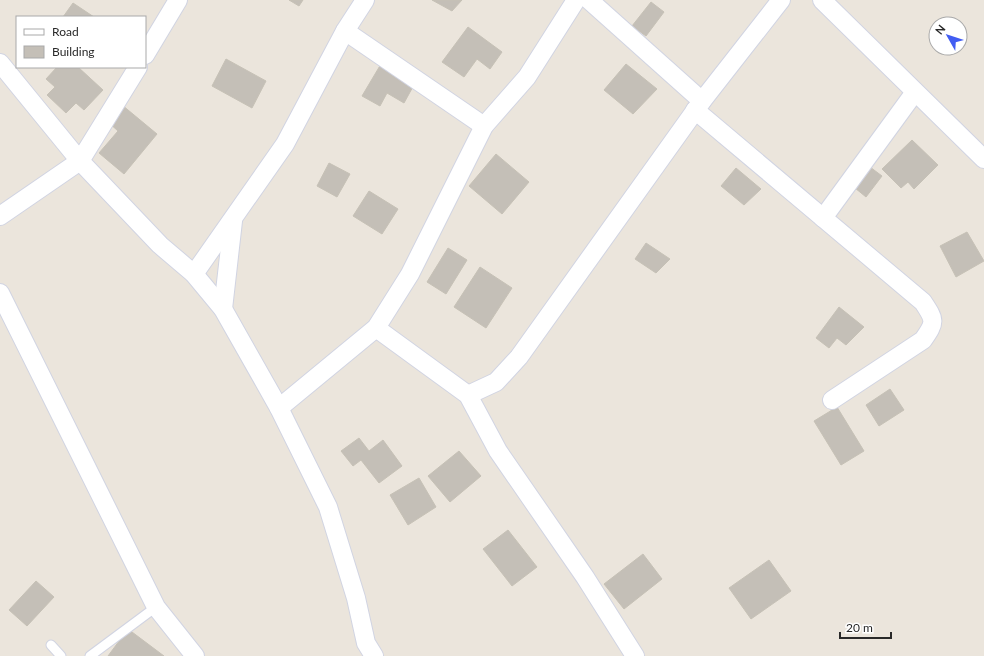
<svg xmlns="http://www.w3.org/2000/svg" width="984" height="656" font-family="Lato,sans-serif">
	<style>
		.building { fill: #c4bfb7; stroke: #c6c1b6 }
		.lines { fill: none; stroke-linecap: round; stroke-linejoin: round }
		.lane-casing { stroke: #d1d4e2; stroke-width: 11 }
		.street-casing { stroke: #d1d4e2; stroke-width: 20 }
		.lane { stroke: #fff; stroke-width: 9 }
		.street { stroke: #fff; stroke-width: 18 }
	</style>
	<rect width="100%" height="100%" fill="#ebe5dc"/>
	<g class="building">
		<path d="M289,0H303L299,6Z"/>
		<path d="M432,0H462L452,11Z"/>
		<path d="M651,2L664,12L646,36L632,26Z"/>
		<path d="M73,3L94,17H63Z"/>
		<path d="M468,27L502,52L490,69L477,59L464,77L442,62Z"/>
		<path d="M226,59L266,81L252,108L212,86Z"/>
		<path d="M381,64L415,83L404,103L387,93L380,106L362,96Z"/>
		<path d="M626,64L657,89L633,114L604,90Z"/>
		<path d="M57,67H78L103,90L84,110L76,103L66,113L47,95L55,87L46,79Z"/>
		<path d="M122,105L157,134L124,174L99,153L118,131L108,122Z"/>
		<path d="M912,140L938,165L914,189L908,182L901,188L882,169Z"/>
		<path d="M496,154L529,182L502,214L469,186Z"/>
		<path d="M329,163L350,174L337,197L317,186Z"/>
		<path d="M870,167L882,176L866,197L855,188Z"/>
		<path d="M736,168L761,189L744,205L721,186Z"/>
		<path d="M369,191L398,209L382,234L353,216Z"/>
		<path d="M967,232L984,261L956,277L940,246Z"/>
		<path d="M646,243L670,259L656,273L635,259Z"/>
		<path d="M448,248L467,260L446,294L427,282Z"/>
		<path d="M480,267L512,288L486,328L454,307Z"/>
		<path d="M839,307L864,327L846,345L837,338L829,348L816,338Z"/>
		<path d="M890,389L904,410L879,426L866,405Z"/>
		<path d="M837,407L864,451L841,465L814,421Z"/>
		<path d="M359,438L369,451L383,440L402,466L379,483L361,460L353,466L341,451Z"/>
		<path d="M459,451L481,476L450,502L428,476Z"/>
		<path d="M419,478L436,507L408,525L390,495Z"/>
		<path d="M508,530L537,567L512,586L483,549Z"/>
		<path d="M643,554L662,579L624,609L604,584Z"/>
		<path d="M769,560L791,591L751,619L729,588Z"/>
		<path d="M36,581L54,597L27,626L9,610Z"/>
		<path d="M128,629L164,656H108Z"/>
	</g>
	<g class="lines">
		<defs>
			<g id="lane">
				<path d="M51,645L61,656"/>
				<path d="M90,656L156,607"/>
			</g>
			<g id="street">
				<path d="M589,0L702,101"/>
				<path d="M822,0L984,159"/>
				<path d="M345,31L484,126"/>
				<path d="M145,55L178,0"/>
				<path d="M0,63L80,161L160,245L194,274L223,309L279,408L328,507L356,598L366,643L374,656"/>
				<path d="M695,110L923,302C935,320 936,322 923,340L832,400"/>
				<path d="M0,216L80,161L138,67"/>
				<path d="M823,218L915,92"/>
				<path d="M194,274L285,144L345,31L365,0"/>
				<path d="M0,293L156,607L195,656"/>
				<path d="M223,309L233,221"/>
				<path d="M376,328L468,395L498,451L585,577L635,656"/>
				<path d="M468,395L496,382L519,357L702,101L781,0"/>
				<path d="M279,408L376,328L410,274L484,126L527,77L576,0"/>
			</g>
		</defs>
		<use href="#lane" class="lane-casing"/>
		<use href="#street" class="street-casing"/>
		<use href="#lane" class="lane"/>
		<use href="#street" class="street"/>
	</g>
	<rect x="16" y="16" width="130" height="52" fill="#ffffff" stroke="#a9a9a9"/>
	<rect x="24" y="29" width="20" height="6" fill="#ffffff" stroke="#a9a9a9"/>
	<text x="52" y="36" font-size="12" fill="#292929">Road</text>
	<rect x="24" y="46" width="20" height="12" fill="#c4bfb7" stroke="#a9a9a9"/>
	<text x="52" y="56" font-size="12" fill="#292929">Building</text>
	<g transform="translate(948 36) rotate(309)"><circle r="19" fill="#ffffff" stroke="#a9a9a9"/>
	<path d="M0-3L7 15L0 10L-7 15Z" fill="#425df2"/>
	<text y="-6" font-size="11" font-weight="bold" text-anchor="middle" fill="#292929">N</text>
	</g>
	<path d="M840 632v6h51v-6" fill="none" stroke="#292929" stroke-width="2"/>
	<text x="846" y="632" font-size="12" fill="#292929" stroke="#ffffff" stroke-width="3" paint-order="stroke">20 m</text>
</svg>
